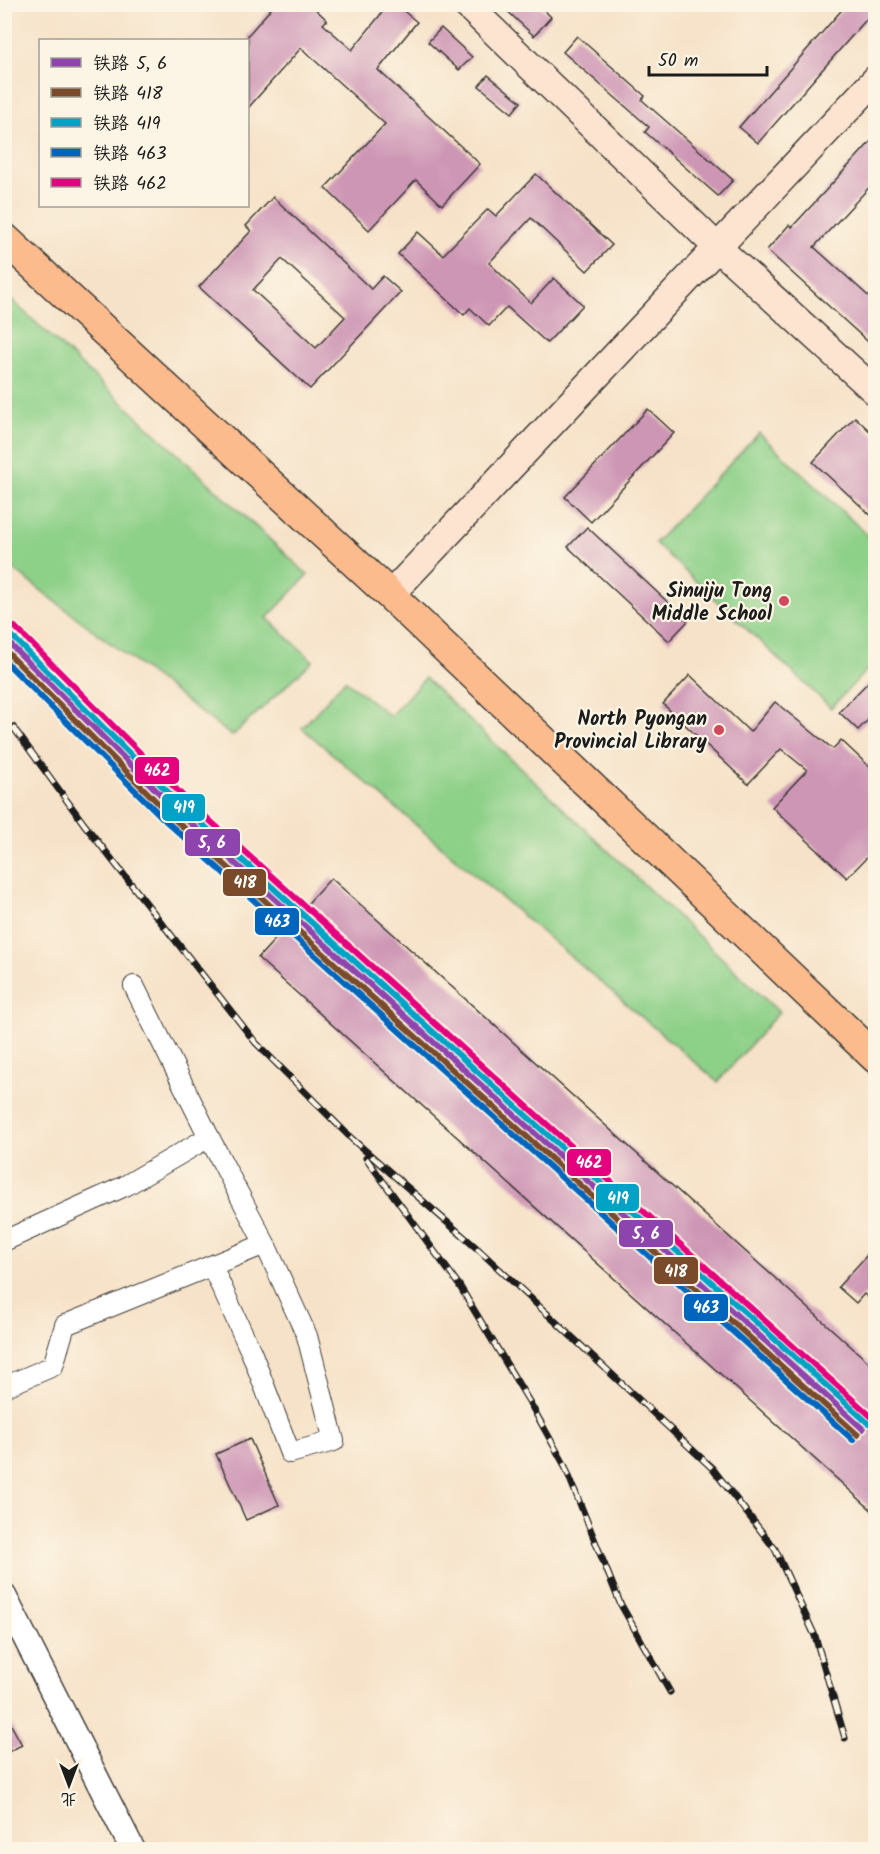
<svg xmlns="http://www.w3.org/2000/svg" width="880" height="1854" font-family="Kalam,'LXGW WenKai TC',sans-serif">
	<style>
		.green { fill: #8dd088; stroke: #547652; stroke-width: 1.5 }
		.building { fill: #ce96b5; fill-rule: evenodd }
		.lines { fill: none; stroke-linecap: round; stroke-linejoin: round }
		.minor-casing { stroke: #3d3a36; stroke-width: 22 }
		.tertiary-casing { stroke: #3d3a36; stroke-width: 27 }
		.secondary-casing { stroke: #3d3a36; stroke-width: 30 }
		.primary-casing { stroke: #3d3a36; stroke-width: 33 }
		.minor { stroke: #fff; stroke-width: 20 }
		.tertiary { stroke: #fff; stroke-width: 24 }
		.secondary { stroke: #fde4d1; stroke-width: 27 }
		.primary { stroke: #fbbb8d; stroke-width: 30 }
		.rail-casing { stroke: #1c1c1c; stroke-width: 7 }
		.rail { stroke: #fcf5e5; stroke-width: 4.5; stroke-dasharray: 14; stroke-linecap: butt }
		.rail-1-casing { stroke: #fcf5e5; stroke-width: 10 }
		.rail-2-casing { stroke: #fcf5e5; stroke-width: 10 }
		.rail-3-casing { stroke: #fcf5e5; stroke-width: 10 }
		.rail-4-casing { stroke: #fcf5e5; stroke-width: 10 }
		.rail-5-casing { stroke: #fcf5e5; stroke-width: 10 }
		.rail-1 { stroke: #8e44ad; stroke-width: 6 }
		.rail-2 { stroke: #7a4b2a; stroke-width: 6 }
		.rail-3 { stroke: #01a2c5; stroke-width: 6 }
		.rail-4 { stroke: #0065bd; stroke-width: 6 }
		.rail-5 { stroke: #e5007d; stroke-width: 6 }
		.poi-dot { fill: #d1495b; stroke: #fcf5e5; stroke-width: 2 }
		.labels { text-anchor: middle; stroke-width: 4.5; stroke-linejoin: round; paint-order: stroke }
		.poi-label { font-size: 20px; font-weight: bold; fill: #1c1c1c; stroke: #fcf5e5; text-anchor: end }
		.line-badge { stroke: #fcf5e5; stroke-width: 2 }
		.badge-label { font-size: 16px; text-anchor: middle; font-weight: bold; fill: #fff }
	</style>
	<rect width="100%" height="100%" fill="#fcf5e5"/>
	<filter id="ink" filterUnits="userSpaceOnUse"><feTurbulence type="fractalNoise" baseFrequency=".0167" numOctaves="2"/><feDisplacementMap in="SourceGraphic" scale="12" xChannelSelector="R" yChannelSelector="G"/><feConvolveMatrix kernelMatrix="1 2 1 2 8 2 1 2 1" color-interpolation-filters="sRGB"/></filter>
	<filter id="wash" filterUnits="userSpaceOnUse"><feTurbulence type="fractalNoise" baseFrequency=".008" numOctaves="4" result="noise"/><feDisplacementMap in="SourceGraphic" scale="24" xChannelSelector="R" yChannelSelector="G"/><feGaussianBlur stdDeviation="1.35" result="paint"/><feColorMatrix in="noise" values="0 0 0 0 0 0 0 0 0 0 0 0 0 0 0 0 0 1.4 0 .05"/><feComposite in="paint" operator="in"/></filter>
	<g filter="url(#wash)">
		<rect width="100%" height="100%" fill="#f6e2c8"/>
		<g class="green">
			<path d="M4,293L308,575L267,618L313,661L232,736L5,563Z"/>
			<path d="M759,433L875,542V661L831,708L655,543Z"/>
			<path d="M425,678L779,1012L718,1082L302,728L345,680L390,716Z"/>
		</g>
		<g id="blocks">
			<g class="building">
				<path d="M275,4H310L327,20L323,24L352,50L389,4H395L417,22L378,70L480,164L442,205L416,180L369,230L325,188L385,124L301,48L248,108V35Z"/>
				<path d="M500,4H538L551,17L534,36Z"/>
				<path d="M847,4H862L872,13L758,143L739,127Z"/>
				<path d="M441,28L472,57L459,70L428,42Z"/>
				<path d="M577,36L645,96L642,100L733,180L718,196L645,132L649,127L563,52Z"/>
				<path d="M488,75L521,102L512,113L479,86Z"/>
				<path d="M876,136V180L814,247L876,303V349L767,250L789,225L792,227Z"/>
				<path d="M536,174L612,245L587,271L531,218L489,263L531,303L554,278L583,305L547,343L507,307L489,326L470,308L464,315L398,254L418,232L443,255L488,209L496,216Z"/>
				<path d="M273,197L371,289L383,276L401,292L310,389L199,287L251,231L246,226ZM282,259L345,317L316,348L253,290Z"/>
				<path d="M648,409L674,433L591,522L565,497Z"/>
				<path d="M855,417L876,437V520L813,462Z"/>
				<path d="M587,527L688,621L669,641L568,547Z"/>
				<path d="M876,674V712L858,730L839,712Z"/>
				<path d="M690,675L750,732L775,702L833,749L841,740L876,773V848L847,878L772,807L807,770L781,749L748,784L663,704Z"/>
				<path d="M331,878L876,1369V1514L258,958Z"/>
				<path d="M869,1253L876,1259V1305L864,1294L856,1303L838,1287Z"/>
				<path d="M250,1439L279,1505L246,1520L216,1454Z"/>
				<path d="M4,1712L22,1745L4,1754Z"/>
			</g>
		</g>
	</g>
	<g filter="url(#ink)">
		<use href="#blocks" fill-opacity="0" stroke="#3d3a36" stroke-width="1.5"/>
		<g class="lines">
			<defs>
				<g id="minor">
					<path d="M134,986L209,1137L265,1244L307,1336L334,1441L290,1453L252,1354L212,1266"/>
					<path d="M4,1241L125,1186L209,1137"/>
					<path d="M4,1387L53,1366L65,1325L265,1244"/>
				</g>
				<path id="tertiary" d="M4,1596L133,1850"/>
				<g id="secondary">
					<path d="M466,4L717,247L876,392"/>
					<path d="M390,595L876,79"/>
				</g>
				<path id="primary" d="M4,238L390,595L876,1058"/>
			</defs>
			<use href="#minor" class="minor-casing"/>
			<use href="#tertiary" class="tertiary-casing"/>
			<use href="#secondary" class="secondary-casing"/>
			<use href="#primary" class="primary-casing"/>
			<use href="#minor" class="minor"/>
			<use href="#tertiary" class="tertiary"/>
			<use href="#secondary" class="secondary"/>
			<use href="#primary" class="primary"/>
			<defs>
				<g id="rail">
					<path d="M13,727L84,824L256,1043L352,1139L480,1251L712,1468L775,1549L815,1636L845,1738"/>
					<path d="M366,1158L459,1285L530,1403L564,1464L620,1603L670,1692"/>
				</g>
			</defs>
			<use href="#rail" class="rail-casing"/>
			<use href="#rail" class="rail"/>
			<defs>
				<path id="rail-1" d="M4,638L177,811L863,1429"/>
				<path id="rail-2" d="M4,649L172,817L858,1435"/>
				<path id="rail-3" d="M9,633L182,806L868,1423"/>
				<path id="rail-4" d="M4,660L167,822L853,1440"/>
				<path id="rail-5" d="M15,627L187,800L873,1418"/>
			</defs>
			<use href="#rail-1" class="rail-1-casing"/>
			<use href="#rail-2" class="rail-2-casing"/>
			<use href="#rail-3" class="rail-3-casing"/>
			<use href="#rail-4" class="rail-4-casing"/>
			<use href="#rail-5" class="rail-5-casing"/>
			<use href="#rail-1" class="rail-1"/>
			<use href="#rail-2" class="rail-2"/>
			<use href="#rail-3" class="rail-3"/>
			<use href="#rail-4" class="rail-4"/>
			<use href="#rail-5" class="rail-5"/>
		</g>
	</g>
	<g class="poi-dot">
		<circle cx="784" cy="601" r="6"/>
		<circle cx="719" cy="730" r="6"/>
	</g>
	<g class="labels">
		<g class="poi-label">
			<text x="772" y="597">Sinuiju Tong<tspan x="772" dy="23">Middle School</tspan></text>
			<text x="707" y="725">North Pyongan<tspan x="707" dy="23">Provincial Library</tspan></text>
		</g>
	</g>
	<g class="line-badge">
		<rect x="134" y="756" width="46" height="29" rx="6" fill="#e5007d"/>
		<rect x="161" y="793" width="45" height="29" rx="6" fill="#01a2c5"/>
		<rect x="184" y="828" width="57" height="29" rx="6" fill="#8e44ad"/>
		<rect x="222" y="868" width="45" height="29" rx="6" fill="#7a4b2a"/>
		<rect x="254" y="907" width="46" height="29" rx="6" fill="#0065bd"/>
		<rect x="566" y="1148" width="46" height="29" rx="6" fill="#e5007d"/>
		<rect x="595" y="1183" width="45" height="29" rx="6" fill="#01a2c5"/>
		<rect x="618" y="1219" width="56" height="29" rx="6" fill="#8e44ad"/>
		<rect x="653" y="1256" width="46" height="29" rx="6" fill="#7a4b2a"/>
		<rect x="683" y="1293" width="46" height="29" rx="6" fill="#0065bd"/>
	</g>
	<g class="badge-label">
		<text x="157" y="776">462</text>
		<text x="184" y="813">419</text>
		<text x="212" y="848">5, 6</text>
		<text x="245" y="888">418</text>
		<text x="277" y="927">463</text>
		<text x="589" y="1168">462</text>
		<text x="618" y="1204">419</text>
		<text x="646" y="1239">5, 6</text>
		<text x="676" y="1277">418</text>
		<text x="706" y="1313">463</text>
	</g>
	<rect width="880" height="1854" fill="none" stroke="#fcf5e5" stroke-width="24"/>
	<rect x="39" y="39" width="210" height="168" fill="#fcf5e5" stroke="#a29e95" stroke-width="1.5"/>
	<rect x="51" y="58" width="30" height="9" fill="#8e44ad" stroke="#a29e95" stroke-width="1.5"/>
	<text x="93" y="69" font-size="18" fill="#1c1c1c">铁路 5, 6</text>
	<rect x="51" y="88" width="30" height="9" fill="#7a4b2a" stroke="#a29e95" stroke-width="1.5"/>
	<text x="93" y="99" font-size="18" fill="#1c1c1c">铁路 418</text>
	<rect x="51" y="118" width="30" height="9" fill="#01a2c5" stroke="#a29e95" stroke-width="1.5"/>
	<text x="93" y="129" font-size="18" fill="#1c1c1c">铁路 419</text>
	<rect x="51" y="148" width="30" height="9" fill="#0065bd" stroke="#a29e95" stroke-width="1.5"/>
	<text x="93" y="159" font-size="18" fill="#1c1c1c">铁路 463</text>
	<rect x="51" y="178" width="30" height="9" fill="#e5007d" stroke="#a29e95" stroke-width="1.5"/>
	<text x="93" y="189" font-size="18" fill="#1c1c1c">铁路 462</text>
	<g transform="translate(69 1785) rotate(180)" stroke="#fcf5e5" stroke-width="4.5" paint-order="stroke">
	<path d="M0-4.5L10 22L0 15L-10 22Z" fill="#1c1c1c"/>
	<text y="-9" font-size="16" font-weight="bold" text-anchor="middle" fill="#1c1c1c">北</text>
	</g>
	<path d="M649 66v9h118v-9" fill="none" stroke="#1c1c1c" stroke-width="3"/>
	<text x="658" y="66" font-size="18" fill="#1c1c1c" stroke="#fcf5e5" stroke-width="4.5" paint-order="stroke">50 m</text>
</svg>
